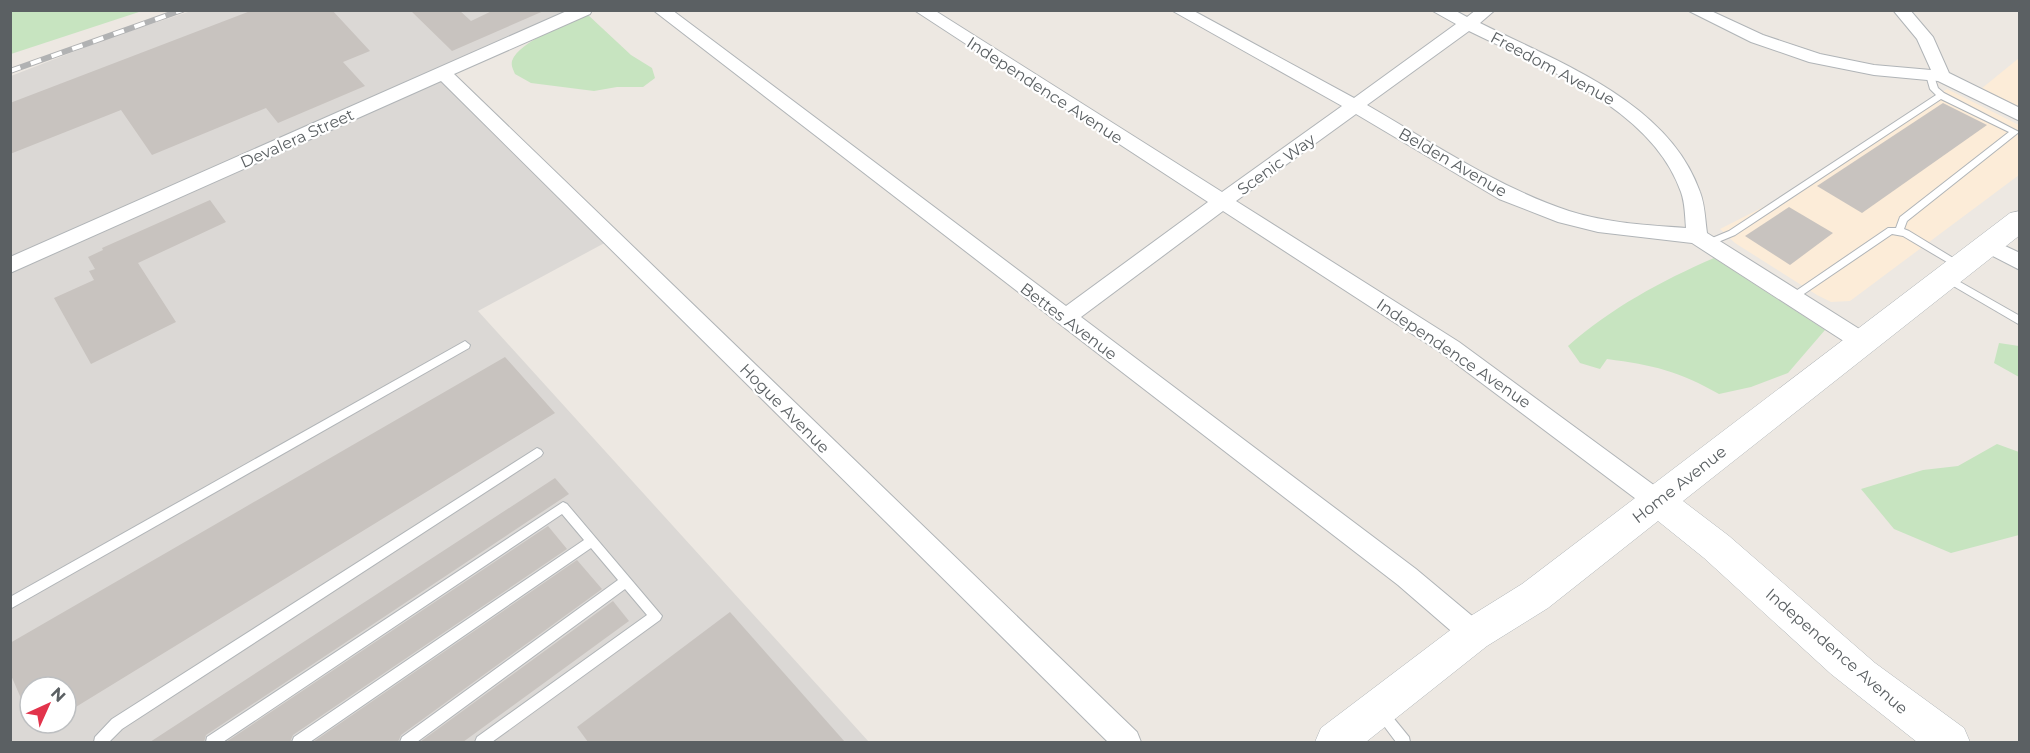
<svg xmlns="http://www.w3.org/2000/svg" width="2030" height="753" font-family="Montserrat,sans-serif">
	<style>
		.commercial { fill: #fcecd8 }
		.industrial { fill: #dbd8d5; fill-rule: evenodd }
		.green { fill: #c7e4c0 }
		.building { fill: #c8c3bf }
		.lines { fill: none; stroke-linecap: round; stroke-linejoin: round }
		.lane-casing { stroke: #b0b4b7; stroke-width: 2 }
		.street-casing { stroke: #b0b4b7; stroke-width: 2 }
		.secondary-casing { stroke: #afb4b7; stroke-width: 1 }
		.lane { fill: #fff; fill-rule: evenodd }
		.street { fill: #fff; fill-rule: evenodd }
		.secondary { fill: #fff; fill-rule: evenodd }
		.rail-casing { stroke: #b1b2b3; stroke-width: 6 }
		.rail { stroke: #fff; stroke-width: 4; stroke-dasharray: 11; stroke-linecap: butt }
		.labels { text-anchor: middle; stroke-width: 4.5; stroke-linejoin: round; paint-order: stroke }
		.street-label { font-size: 16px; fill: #5b6063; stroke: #fff }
	</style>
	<rect width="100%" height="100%" fill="#ede8e2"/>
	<g class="commercial">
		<path d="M2019,58V115L1976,93Z"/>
		<path d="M1947,89L2019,125V175L1850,301L1831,302L1817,295L1735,243L1720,229L1789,194Z"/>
	</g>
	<path class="industrial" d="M191,11H584L444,73L612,239L478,311L869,742H11V76L109,38ZM30,687H66V723H30Z"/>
	<g class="green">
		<path d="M11,10H142V11L11,54Z"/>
		<path d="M587,14L631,55L652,68L655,78L643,87H617L594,91L531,83L515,74C513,69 511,66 512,61C519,41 569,23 587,14Z"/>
		<path d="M1714,258L1825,330L1788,373L1751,387L1719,394C1679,371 1653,365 1607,359L1600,369L1580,363L1568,346C1611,308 1661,281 1714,258Z"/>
		<path d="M1999,343L2019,346V377L1994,363Z"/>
		<path d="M1997,444L2019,452V535L1951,553L1894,529L1861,489L1923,470L1958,466Z"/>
	</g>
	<g class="building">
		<path d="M253,10H332L370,51L343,62L365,86L278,123L266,108L152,155L121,110L10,154V103Z"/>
		<path d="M410,10H459L471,21L494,10H546L452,51Z"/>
		<path d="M1943,103L1987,125L1862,213L1817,186Z"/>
		<path d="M210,200L226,222L138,263L176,322L91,364L54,298L94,280L89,271L95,269L88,257L103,250L102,248Z"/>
		<path d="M1789,207L1833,233L1790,265L1745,236Z"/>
		<path d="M505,357L555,413L66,713V687H30V719L10,673V643Z"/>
		<path d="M555,478L569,494L206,735L204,742H150Z"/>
		<path d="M548,526L567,549L293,735L290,742H226Z"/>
		<path d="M577,560L602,589L401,735L398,742H313Z"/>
		<path d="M613,601L629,621L463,742H420Z"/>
		<path d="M730,612L845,742H588L577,727Z"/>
	</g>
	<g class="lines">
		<defs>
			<g id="lane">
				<path d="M1927,73H1933L1938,88L1944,93L2019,132L1907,221L1904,229L1909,231L1963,264L1965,266L1963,268H1957L1903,236L1892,234L1795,300H1789L1787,297L1888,228H1896L1900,217L2009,132L1941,99L1735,235L1711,245H1705L1703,243L1705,241L1729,231L1936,95L1930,89L1926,75Z"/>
				<path d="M1946,274L2020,316V325L1943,280L1941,278Z"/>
				<path d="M465,341L470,345L469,348L10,609V597Z"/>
				<path d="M537,448L541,450L543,453L541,456L122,729L109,742H94L95,737L112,719Z"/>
				<path d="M563,502L567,504L662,616L660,620L492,742H475L477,737L647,615L625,589L417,742H400L402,737L618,580L591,548L310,742H292L294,737L584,540L562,514L223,742H206L207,737Z"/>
				<path d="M1382,708L1387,710L1409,737L1410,742H1396L1375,714L1377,710Z"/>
			</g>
			<g id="street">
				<path d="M569,10H592L590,14L454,74L1137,732L1141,742H1108L441,81L10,273V257Z"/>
				<path d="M653,10H672L1066,306L1208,202L914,10H934L1222,192L1342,106L1171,10H1192L1354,98L1456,24L1431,10H1454L1467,17L1476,10H1495L1480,23C1558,62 1669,102 1700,192C1705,205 1705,219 1707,233L1872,337L1875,343L1872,349L1864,351L1856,349L1692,243L1598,232L1558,222L1499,199L1356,114L1236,201L1459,342L1666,494L1669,501L1666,508L1657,511L1648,508L1443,354L1223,211L1081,317L1416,569L1483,625L1487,634L1483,643L1474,646L1465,643L1398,585ZM1469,31C1542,67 1652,108 1681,192C1685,203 1685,216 1686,228C1647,225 1606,223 1569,211C1497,187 1433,143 1367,105Z"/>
				<path d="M1687,10H1709L1763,35L1820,54L1874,65L1931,70L1917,39L1893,10H1910L1933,37L1949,73L2020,108V121L1938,81L1874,75L1809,62L1751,42Z"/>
				<path d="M1988,238L2020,253V270L1981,250L1978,245L1981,240Z"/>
			</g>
			<path id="secondary" d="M2020,211V235L1683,501L1729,536L1875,663L1964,728L1970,742H1917L1831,674L1704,558L1658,521L1548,608L1487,646L1366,742H1315L1321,728L1461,622L1522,584L2010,213Z"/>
		</defs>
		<use href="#lane" class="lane-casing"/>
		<use href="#street" class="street-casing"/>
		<use href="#secondary" class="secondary-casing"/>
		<use href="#lane" class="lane"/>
		<use href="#street" class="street"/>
		<use href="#secondary" class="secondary"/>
		<defs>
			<path id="rail" d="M10,71L182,10"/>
		</defs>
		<use href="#rail" class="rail-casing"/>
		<use href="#rail" class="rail"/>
	</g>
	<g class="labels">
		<g class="street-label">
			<text transform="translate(1553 68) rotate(28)" y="6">Freedom Avenue</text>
			<text transform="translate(1045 90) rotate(33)" y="6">Independence Avenue</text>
			<text transform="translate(297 138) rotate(-24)" y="6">Devalera Street</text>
			<text transform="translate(1453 162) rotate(30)" y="6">Belden Avenue</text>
			<text transform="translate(1276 164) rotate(-36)" y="6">Scenic Way</text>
			<text transform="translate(1069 321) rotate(37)" y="6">Bettes Avenue</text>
			<text transform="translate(1454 353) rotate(34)" y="6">Independence Avenue</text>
			<text transform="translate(785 408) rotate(45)" y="6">Hogue Avenue</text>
			<text transform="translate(1679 484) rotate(-38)" y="6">Home Avenue</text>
			<text transform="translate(1837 651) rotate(41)" y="6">Independence Avenue</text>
		</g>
	</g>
	<rect width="2030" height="753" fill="none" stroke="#5b6063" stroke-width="24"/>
	<g transform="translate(48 705) rotate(45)"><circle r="28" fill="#ffffff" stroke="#bdbfc1" stroke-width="1.5"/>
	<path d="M0-4.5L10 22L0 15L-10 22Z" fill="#e2334b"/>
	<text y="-9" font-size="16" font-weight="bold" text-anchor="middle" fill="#5b6063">N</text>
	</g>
</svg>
